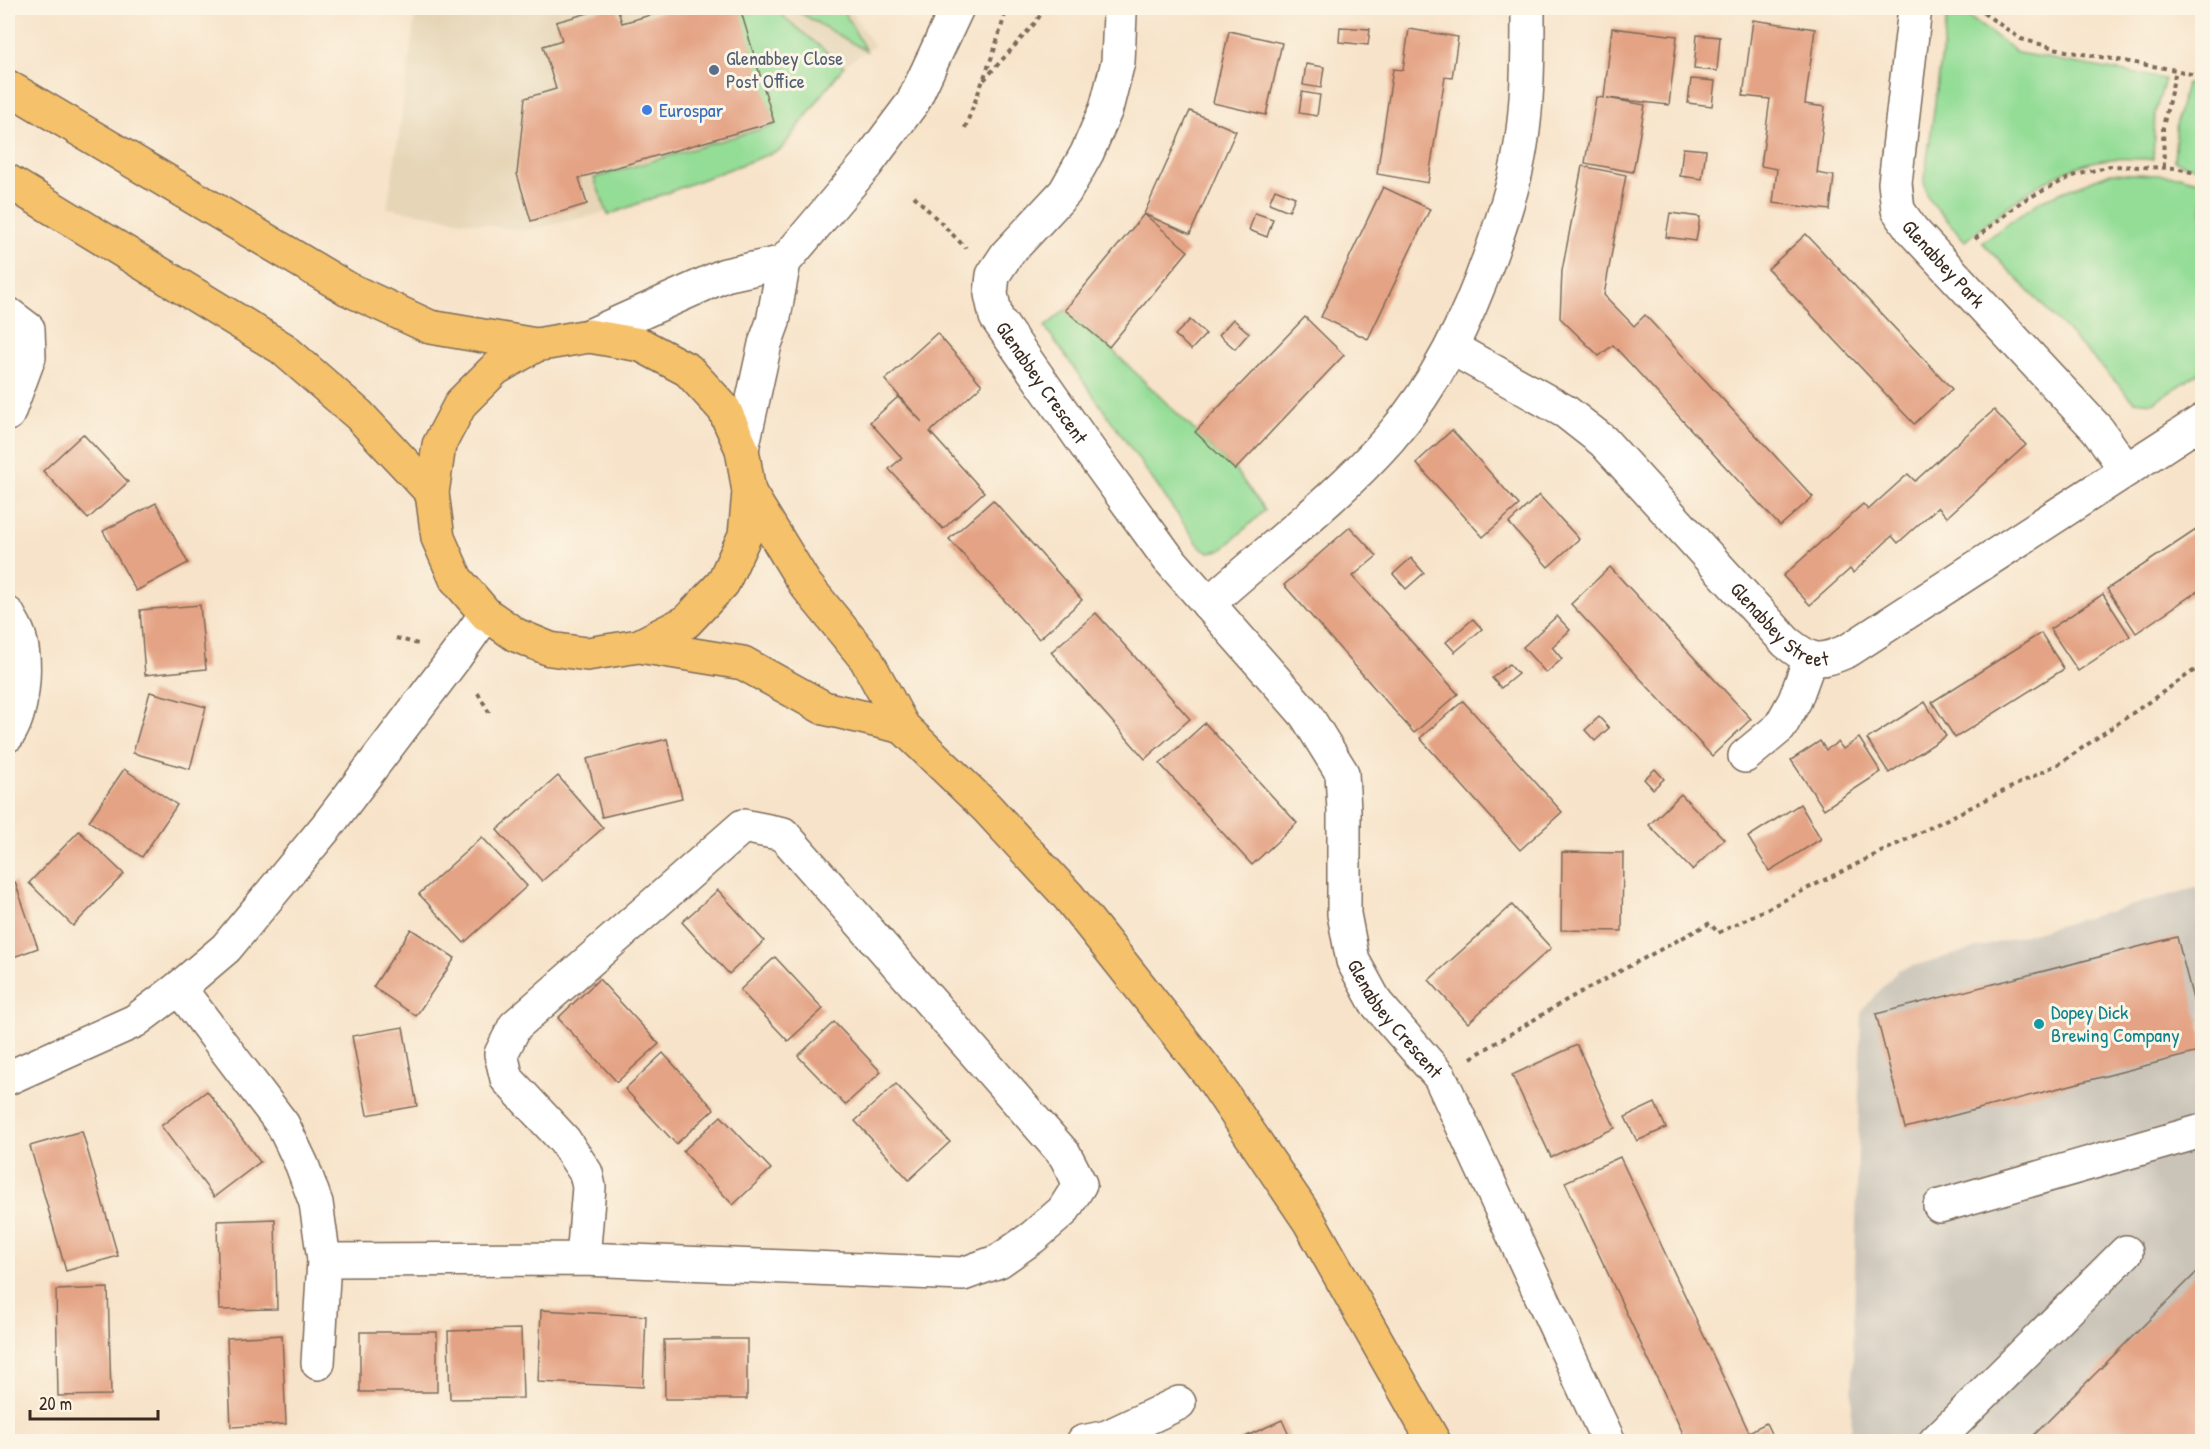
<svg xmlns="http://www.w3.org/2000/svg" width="2210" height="1449" font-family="'Patrick Hand',sans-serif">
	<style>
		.built { fill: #e6d6b7 }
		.industrial { fill: #c9c3b8 }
		.green { fill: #94dd97; stroke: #68845a; stroke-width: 1.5 }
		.building { fill: #e4a384 }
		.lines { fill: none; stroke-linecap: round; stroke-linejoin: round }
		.minor-casing { stroke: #7d6b5a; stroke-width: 36 }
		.highway-casing { stroke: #7d6b5a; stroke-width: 36 }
		.path { stroke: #7d6b5a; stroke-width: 4; stroke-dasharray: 4.5 4.5; stroke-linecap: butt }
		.minor { stroke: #fff; stroke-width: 33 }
		.highway { stroke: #f5c16b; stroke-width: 33 }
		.service-dot { fill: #5c6f8a; stroke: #fcf5e5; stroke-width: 2 }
		.shop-dot { fill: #3f7fe0; stroke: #fcf5e5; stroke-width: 2 }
		.culture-dot { fill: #0f9aa8; stroke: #fcf5e5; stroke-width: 2 }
		.labels { text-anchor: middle; stroke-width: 6; stroke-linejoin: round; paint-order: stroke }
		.service-label { font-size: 20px; fill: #4e5e75; stroke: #fcf5e5; text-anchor: start }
		.shop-label { font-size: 20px; fill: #366cbe; stroke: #fcf5e5; text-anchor: start }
		.street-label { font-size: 20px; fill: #3b2a1e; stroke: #fcf5e5 }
		.culture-label { font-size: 20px; fill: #0d838f; stroke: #fcf5e5; text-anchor: start }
	</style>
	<rect width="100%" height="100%" fill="#fcf5e5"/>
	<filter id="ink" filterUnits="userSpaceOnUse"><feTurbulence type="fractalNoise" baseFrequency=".0167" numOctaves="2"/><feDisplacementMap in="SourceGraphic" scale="12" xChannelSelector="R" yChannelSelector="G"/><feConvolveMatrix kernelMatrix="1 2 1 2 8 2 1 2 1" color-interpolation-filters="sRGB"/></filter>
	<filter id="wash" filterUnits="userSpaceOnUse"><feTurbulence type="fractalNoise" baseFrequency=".008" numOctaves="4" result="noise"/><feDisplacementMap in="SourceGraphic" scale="24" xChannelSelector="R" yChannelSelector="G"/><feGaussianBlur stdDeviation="1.35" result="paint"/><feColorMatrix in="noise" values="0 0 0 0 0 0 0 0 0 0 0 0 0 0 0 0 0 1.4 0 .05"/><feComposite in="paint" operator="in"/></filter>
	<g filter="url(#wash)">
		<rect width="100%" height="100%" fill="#f7e3c9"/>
		<path class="built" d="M416,8H849L874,46L846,64L786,149L621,209L523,231L387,208L402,115Z"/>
		<path class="industrial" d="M2202,886V1441L1851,1442L1861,1012L1898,970Z"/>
		<g class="green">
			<path d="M738,8H773L844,66L780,150L608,215L594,178L774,125Z"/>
			<path d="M796,8H842L866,51L800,13Z"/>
			<path d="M1948,10L1962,12L2018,53L2165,79L2155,113L2153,159C2139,159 2124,158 2110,159C2056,164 2006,207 1965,241L1928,198L1924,182Z"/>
			<path d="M2186,84L2202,88V169L2174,161L2177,118Z"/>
			<path d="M2111,173L2179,176L2202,182V371L2153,403L2134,401L1982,242L2042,200Z"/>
			<path d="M1065,310L1109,347L1235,470L1265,510L1222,550L1209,552L1201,548L1045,327Z"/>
		</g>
		<g id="blocks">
			<g class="building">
				<path d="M606,8H617L622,23L675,8H740L774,122L579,178L587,204L531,221L517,174L525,98L556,89L543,46L562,40L556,22Z"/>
				<path d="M1753,20L1815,29L1805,104L1825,107L1817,173L1834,176L1830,210L1773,203L1777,169L1761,166L1770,99L1743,96Z"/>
				<path d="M1340,27L1370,29L1368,45L1339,42Z"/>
				<path d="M1612,28L1677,36L1669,105L1607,98L1645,105L1633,172L1585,163L1596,97L1604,98Z"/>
				<path d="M1409,29L1458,37L1452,78L1445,77L1428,183L1377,174L1393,69L1403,70Z"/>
				<path d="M1229,31L1282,43L1266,115L1213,103Z"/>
				<path d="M1697,35L1720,37L1717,71L1694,69Z"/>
				<path d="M1306,64L1324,67L1321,88L1303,85Z"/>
				<path d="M1691,79L1715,81L1712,106L1688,103Z"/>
				<path d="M1302,92L1320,95L1317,116L1299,113Z"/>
				<path d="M1190,111L1236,131L1190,234L1144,214Z"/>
				<path d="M1683,148L1706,150L1702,179L1680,176Z"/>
				<path d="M1582,166L1626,175L1604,295L1634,326L1645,315L1813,497L1780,526L1613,345L1599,356L1560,318L1562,271Z"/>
				<path d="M1383,187L1430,209L1368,339L1321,317Z"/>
				<path d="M1275,189L1295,197L1289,211L1269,203Z"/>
				<path d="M1255,213L1273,219L1267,237L1249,230Z"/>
				<path d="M1670,213L1700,217L1696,241L1666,237Z"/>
				<path d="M1144,214L1188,251L1109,347L1065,310Z"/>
				<path d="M1806,234L1952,389L1914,424L1768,269Z"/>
				<path d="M1305,317L1344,355L1235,470L1195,432Z"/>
				<path d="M1233,319L1249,333L1235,349L1219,335Z"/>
				<path d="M1190,320L1206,334L1191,350L1175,335Z"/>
				<path d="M937,333L982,385L930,432L984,492L943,529L889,469L902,458L870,422L898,397L922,422L885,380Z"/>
				<path d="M1994,410L2026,445L1947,517L1938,507L1898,543L1892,536L1853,573L1850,569L1810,605L1783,576L1863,504L1868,510L1908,474L1915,481Z"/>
				<path d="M1452,430L1519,505L1483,537L1416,463Z"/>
				<path d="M83,434L128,482L88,519L43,471Z"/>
				<path d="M1539,495L1579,539L1548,567L1509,523Z"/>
				<path d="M993,500L1082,600L1039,639L949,539Z"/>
				<path d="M156,503L188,563L136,591L103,531Z"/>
				<path d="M2202,526V588L2136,633L2107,589Z"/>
				<path d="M1350,527L1377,556L1353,576L1458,694L1414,733L1284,585Z"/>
				<path d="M1411,558L1424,573L1406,589L1393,574Z"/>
				<path d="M1610,567L1751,719L1712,756L1571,604Z"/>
				<path d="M2103,594L2130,636L2078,671L2050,629Z"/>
				<path d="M200,605L206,669L145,675L140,610Z"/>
				<path d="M1096,613L1190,719L1145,759L1051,652Z"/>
				<path d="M1557,616L1570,630L1552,647L1562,659L1546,673L1523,647Z"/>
				<path d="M1473,619L1482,629L1455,652L1446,642Z"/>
				<path d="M2041,633L2064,669L1955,738L1932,702Z"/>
				<path d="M1509,664L1518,674L1501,688L1492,678Z"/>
				<path d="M150,692L206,707L190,769L133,753Z"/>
				<path d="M1463,701L1562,812L1520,850L1420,738Z"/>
				<path d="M1925,702L1946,736L1889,773L1867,739Z"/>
				<path d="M1599,717L1609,728L1595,741L1585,730Z"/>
				<path d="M1205,723L1297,823L1252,865L1160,764Z"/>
				<path d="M1859,738L1881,772L1824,809L1791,760L1820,741L1826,750L1838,742L1843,749Z"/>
				<path d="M667,739L682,798L602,817L587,759Z"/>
				<path d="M124,769L177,805L142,857L89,821Z"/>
				<path d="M1655,769L1664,779L1653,789L1644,779Z"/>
				<path d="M558,776L603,828L542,881L497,830Z"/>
				<path d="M1681,794L1724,839L1692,870L1649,825Z"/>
				<path d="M1800,804L1821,839L1769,871L1748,837Z"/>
				<path d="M79,831L124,874L73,926L29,883Z"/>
				<path d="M482,837L527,886L464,943L419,894Z"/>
				<path d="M1562,852L1623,853L1622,931L1561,930Z"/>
				<path d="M15,882L38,948L8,959V885Z"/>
				<path d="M718,890L764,941L729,974L682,922Z"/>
				<path d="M1512,905L1551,948L1468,1023L1429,980Z"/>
				<path d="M411,929L455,958L416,1016L373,987Z"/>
				<path d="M2177,937L2202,1034V1051L1905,1128L1876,1014Z"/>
				<path d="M775,957L823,1009L788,1041L740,990Z"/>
				<path d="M599,979L659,1044L617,1082L558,1018Z"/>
				<path d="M834,1022L881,1072L845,1105L798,1056Z"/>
				<path d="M403,1027L417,1106L367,1115L352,1036Z"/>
				<path d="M1577,1045L1615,1128L1551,1157L1512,1075Z"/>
				<path d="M663,1053L714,1109L676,1144L625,1089Z"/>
				<path d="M896,1084L950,1142L909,1180L855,1121Z"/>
				<path d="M207,1091L260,1162L214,1197L161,1126Z"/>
				<path d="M1655,1103L1666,1128L1637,1141L1625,1117Z"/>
				<path d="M721,1116L771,1169L733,1205L683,1151Z"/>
				<path d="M82,1131L118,1256L66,1271L30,1146Z"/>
				<path d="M1620,1157L1749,1432L1766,1423L1775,1442H1687L1565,1182Z"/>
				<path d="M275,1219L277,1309L219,1310L217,1221Z"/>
				<path d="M2202,1267V1442H2027Z"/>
				<path d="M108,1288L111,1395L58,1396L56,1290Z"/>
				<path d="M541,1310L646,1316L643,1387L538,1382Z"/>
				<path d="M521,1329L523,1398L450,1399L448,1331Z"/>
				<rect x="360" y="1332" width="77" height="60"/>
				<path d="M282,1335L286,1424L231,1427L227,1338Z"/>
				<path d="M706,1339H747V1399H665L664,1340Z"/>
				<path d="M1282,1420L1292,1442H1236L1249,1435Z"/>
			</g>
		</g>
	</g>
	<g filter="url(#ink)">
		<use href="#blocks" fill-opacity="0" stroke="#7d6b5a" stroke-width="1.5"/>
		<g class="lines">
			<defs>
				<g id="minor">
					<path id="s1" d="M1915,8L1895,183L1898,210L1912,230L2098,430L2126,470"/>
					<path id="s2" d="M1120,14L1118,62L1106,109L1087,153L1065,192L1007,254L993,275L991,294L996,317L1089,450L1168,558L1306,715L1342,773L1344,811V914L1353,961L1376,1003L1440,1077L1609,1442"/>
					<path d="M8,314L28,329L29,357L8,414"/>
					<path d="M589,336L725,275L784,262"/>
					<path id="s3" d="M1452,348L1566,412L1603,441L1786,642C1811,662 1819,664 1849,650L2202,421"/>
					<path d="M742,449L765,344L773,322L784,262L866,165L913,102L957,8"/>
					<path d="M1208,604C1269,549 1335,500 1389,439C1437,384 1467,321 1491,253C1501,224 1511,196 1517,166C1528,117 1528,58 1528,8"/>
					<path d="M8,614C12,622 18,630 20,639C27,665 23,713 8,735"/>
					<path d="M1745,756L1780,727L1795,700L1810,659"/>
					<path d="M179,988L283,1125L302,1165L316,1203L324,1260L318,1363"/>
					<path d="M8,1078L135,1021L179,988L226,948L327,826L456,656L486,614"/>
					<path d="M1940,1206L2202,1131"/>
					<path d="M324,1260L583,1259L963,1274L999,1261L1033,1237L1063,1211L1080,1184L1065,1155L783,834L743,826L515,1026L501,1054L507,1079L564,1140L586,1173L589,1187L583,1259"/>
					<path d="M1083,1442L1107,1437L1179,1403"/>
					<path d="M1935,1442L2126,1252"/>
				</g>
				<g id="highway">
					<path d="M8,87L348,289L430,327L536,345"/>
					<path d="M8,181L282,348L359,415L432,493"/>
					<path d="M749,492L805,584L866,659L903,727L987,808L1068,896L1210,1075L1309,1221L1434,1442"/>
					<path d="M639,646L686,622L723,583L745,535L749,492L742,449L724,409L688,370L641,345L589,336L536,345L495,369L461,403L439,445L432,493L438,538L456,579L486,614L516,635L550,649L587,654L639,646L743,663L824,708L903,727"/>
				</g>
			</defs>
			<use href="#minor" class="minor-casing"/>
			<use href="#highway" class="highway-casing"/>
			<g class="path">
				<path d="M1976,8L2021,39L2066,51L2176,70L2202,77"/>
				<path d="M984,80L1035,23L1045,8"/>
				<path d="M965,128L994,51L1007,8"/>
				<path d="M2164,167L2163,127L2176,70"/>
				<path d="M914,196L966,248"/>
				<path d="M1975,239L2022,201L2073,176L2110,166L2176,168L2202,175"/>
				<path d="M396,638L418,644"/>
				<path d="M478,693L491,716"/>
				<path d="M1471,1058L1568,999L1710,923L1718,933L2062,762L2202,665"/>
			</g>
			<use href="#minor" class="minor"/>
			<use href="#highway" class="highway"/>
		</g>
	</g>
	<circle class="service-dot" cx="714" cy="70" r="6"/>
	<circle class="shop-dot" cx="647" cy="110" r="6"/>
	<circle class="culture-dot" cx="2039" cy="1024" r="6"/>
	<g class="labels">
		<g class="service-label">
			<text x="726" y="65">Glenabbey Close<tspan x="726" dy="23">Post Office</tspan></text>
		</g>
		<g class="shop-label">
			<text x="659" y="117">Eurospar</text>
		</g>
		<g class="street-label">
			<text dy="7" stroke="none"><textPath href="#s1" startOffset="274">Glenabbey Park</textPath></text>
			<text dy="7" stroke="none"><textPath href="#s2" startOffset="422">Glenabbey Crescent</textPath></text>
			<text dy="7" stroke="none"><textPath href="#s3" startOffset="435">Glenabbey Street</textPath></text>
			<text dy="7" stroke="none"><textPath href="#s2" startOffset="1176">Glenabbey Crescent</textPath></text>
		</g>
		<g class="culture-label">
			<text x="2051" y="1019">Dopey Dick<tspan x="2051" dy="23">Brewing Company</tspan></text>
		</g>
	</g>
	<rect width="2210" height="1449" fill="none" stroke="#fcf5e5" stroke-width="30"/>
	<path d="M30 1410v9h128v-9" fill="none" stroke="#3b2a1e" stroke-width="3"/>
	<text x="39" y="1410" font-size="18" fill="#3b2a1e" stroke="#fcf5e5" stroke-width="4.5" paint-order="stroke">20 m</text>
</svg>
